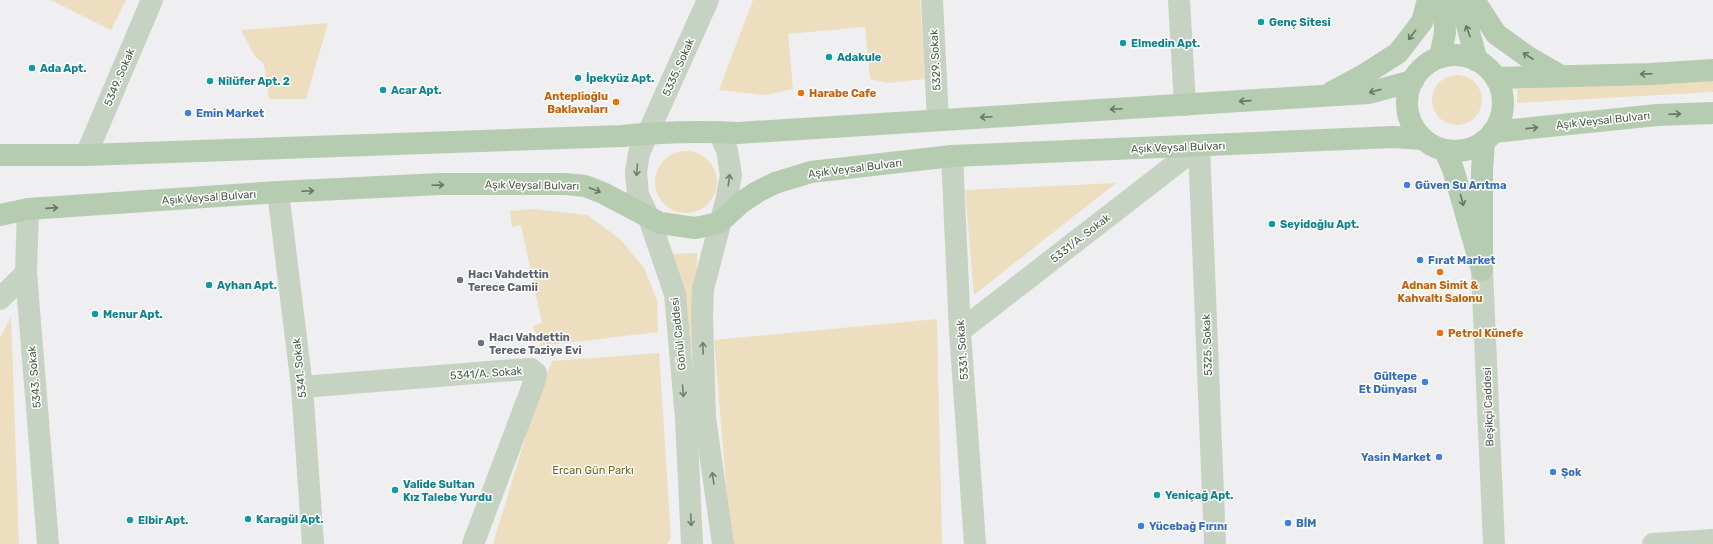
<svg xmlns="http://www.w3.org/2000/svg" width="1713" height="544" font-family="Rubik,sans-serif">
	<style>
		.green { fill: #ecdebf }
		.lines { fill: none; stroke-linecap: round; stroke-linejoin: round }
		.minor { stroke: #c6d3c3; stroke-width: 22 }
		.major { stroke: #b6ccb0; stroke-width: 22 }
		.oneway { stroke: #667762 }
		.oneway2 { stroke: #717f6d }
		.culture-dot { fill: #0f9aa8; stroke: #fff; stroke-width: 1.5 }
		.food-dot { fill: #e8710a; stroke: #fff; stroke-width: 1.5 }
		.shop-dot { fill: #3f7fe0; stroke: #fff; stroke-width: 1.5 }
		.worship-dot { fill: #6b7280; stroke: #fff; stroke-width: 1.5 }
		.labels { text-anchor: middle; stroke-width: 3; stroke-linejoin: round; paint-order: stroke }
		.culture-label { font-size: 11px; font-weight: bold; fill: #0d838f; stroke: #fff; text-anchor: start }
		.street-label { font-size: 11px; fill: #4c5b48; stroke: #fff }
		.food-label { font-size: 11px; font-weight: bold; fill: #c56008; stroke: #fff; text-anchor: start }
		.shop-label { font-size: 11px; font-weight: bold; fill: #366cbe; stroke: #fff; text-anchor: start }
		.worship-label { font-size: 11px; font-weight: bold; fill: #5b616d; stroke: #fff; text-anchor: start }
		.park-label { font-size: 11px; fill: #78651d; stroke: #fff }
	</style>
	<rect width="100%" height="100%" fill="#efeef1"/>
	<g class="green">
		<path d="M51,0H126L111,30Z"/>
		<path d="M753,0H920L925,79L888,83L870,79L865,27L788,34L793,89L765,95L719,90Z"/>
		<path d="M328,23L306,99H269L264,64L254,55L241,30Z"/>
		<circle cx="1457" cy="100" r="25"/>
		<path d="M1713,78V92L1517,103V89Z"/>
		<circle cx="686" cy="182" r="31"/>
		<path d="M1116,183L974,295L965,190Z"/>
		<path d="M534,209L587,215L620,239L644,268L657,300L658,332L541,346L533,326L542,323L521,225L512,227L510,211Z"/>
		<path d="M697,253L696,350L689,349L672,254Z"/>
		<path d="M11,317L19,544H0V338Z"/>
		<path d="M937,319L942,544H731L714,340Z"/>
		<path d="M659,353L671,538L667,544H493L536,403L552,361Z"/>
	</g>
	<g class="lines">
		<g class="minor">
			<path d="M932,0L938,120"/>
			<path d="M1179,0L1185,105"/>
			<path d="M719,132L727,150L731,175L727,197L703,289L702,317L705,418L723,544"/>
			<path d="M1199,146L1215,544"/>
			<path d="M86,155L152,0"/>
			<path d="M952,156L960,331L975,544"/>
			<path d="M278,192L302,387L313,544"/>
			<path d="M28,209L26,273L48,544"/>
			<path d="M1482,270L1494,544"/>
			<path d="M0,299L26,273"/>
			<path d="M960,331L1199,146"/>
			<path d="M302,387L514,370L531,369L536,373L535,380L473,544"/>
			<path d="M692,544L686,418L675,294L649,218L638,195L636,172L639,153L708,0"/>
			<path d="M1653,544L1713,540"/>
		</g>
		<g class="major">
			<path d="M1460,0L1477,61"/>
			<path d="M1474,0L1496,34L1528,57L1561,76"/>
			<circle cx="1455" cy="103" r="48"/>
			<path d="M1440,57L1445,33L1444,0"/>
			<path d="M1496,78L1651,74L1713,70"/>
			<path d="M1332,92L1362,76L1398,53L1422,22L1428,0"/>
			<path d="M1493,132L1657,115L1713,113"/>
			<path d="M1445,151L1453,169L1482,270V170L1484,141"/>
			<path d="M0,155H86L622,136C660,132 699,131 738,133L1368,93L1413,81"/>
			<path d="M0,215L28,209L278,192L439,184H566L585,186L603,193L660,223L695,228L719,223L742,202L757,192L775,183L811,172L952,156L1393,137L1423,139"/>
		</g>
	</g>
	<defs><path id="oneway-shaft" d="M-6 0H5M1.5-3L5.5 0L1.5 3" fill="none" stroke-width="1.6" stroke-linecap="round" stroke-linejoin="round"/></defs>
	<g class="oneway">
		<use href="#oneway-shaft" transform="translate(1468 31) rotate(-110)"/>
		<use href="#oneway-shaft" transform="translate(1412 35) rotate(127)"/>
		<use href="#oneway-shaft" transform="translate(1528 56) rotate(-147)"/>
		<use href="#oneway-shaft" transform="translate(1646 74) rotate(178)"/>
		<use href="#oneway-shaft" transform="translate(1375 91) rotate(165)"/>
		<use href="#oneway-shaft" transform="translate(1245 101) rotate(176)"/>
		<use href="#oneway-shaft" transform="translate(1116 109) rotate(177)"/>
		<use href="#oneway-shaft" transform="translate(1675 114) rotate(-2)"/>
		<use href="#oneway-shaft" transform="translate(986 117) rotate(177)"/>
		<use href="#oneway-shaft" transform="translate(1532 128) rotate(-6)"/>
		<use href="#oneway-shaft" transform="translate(438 185) rotate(-2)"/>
		<use href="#oneway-shaft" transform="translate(595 190) rotate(22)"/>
		<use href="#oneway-shaft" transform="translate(308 191) rotate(-3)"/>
		<use href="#oneway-shaft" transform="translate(1462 200) rotate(74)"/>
		<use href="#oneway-shaft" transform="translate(52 208) rotate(-4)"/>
	</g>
	<g class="oneway2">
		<use href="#oneway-shaft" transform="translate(637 170) rotate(94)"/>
		<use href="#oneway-shaft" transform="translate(729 180) rotate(-82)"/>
		<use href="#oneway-shaft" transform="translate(703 348) rotate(-91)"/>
		<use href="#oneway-shaft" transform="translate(683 391) rotate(85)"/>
		<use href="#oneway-shaft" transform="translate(713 478) rotate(-98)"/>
		<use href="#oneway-shaft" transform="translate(691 520) rotate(87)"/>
	</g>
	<g class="culture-dot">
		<circle cx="1261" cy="22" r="4"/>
		<circle cx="1123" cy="43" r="4"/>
		<circle cx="829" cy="57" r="4"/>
		<circle cx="32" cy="68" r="4"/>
		<circle cx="578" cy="78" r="4"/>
		<circle cx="210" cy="81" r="4"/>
		<circle cx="383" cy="90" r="4"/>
		<circle cx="1272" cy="224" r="4"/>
		<circle cx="209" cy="285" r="4"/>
		<circle cx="95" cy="314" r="4"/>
		<circle cx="395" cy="490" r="4"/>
		<circle cx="1157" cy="495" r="4"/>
		<circle cx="248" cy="519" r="4"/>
		<circle cx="130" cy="520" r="4"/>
	</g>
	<g class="food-dot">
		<circle cx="801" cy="93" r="4"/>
		<circle cx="616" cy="102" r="4"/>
		<circle cx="1440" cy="272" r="4"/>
		<circle cx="1440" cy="333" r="4"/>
	</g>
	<g class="shop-dot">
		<circle cx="188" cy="113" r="4"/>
		<circle cx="1407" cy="185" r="4"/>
		<circle cx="1420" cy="260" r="4"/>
		<circle cx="1425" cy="382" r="4"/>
		<circle cx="1439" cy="457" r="4"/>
		<circle cx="1553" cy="472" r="4"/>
		<circle cx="1288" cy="523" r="4"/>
		<circle cx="1141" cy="526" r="4"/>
	</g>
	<g class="worship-dot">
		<circle cx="460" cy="280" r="4"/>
		<circle cx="481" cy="343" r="4"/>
	</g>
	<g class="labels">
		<g class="culture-label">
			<text x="1269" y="26">Genç Sitesi</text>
			<text x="1131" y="47">Elmedin Apt.</text>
			<text x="837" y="61">Adakule</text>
			<text x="40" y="72">Ada Apt.</text>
			<text x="586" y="82">İpekyüz Apt.</text>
			<text x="218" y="85">Nilüfer Apt. 2</text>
			<text x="391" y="94">Acar Apt.</text>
			<text x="1280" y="228">Seyidoğlu Apt.</text>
			<text x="217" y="289">Ayhan Apt.</text>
			<text x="103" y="318">Menur Apt.</text>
			<text x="403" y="488">Valide Sultan<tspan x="403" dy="13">Kız Talebe Yurdu</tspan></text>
			<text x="1165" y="499">Yeniçağ Apt.</text>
			<text x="256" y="523">Karagül Apt.</text>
			<text x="138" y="524">Elbir Apt.</text>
		</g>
		<g class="street-label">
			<text transform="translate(935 60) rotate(-93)" y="4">5329. Sokak</text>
			<text transform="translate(678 67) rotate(-66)" y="4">5335. Sokak</text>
			<text transform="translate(119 77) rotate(-67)" y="4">5349. Sokak</text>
			<text transform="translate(1603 120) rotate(-6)" y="4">Aşık Veysal Bulvarı</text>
			<text transform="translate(1178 147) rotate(-2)" y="4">Aşık Veysal Bulvarı</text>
			<text transform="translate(855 168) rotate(-7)" y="4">Aşık Veysal Bulvarı</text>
			<text transform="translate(532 185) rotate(1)" y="4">Aşık Veysal Bulvarı</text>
			<text transform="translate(209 197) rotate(-4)" y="4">Aşık Veysal Bulvarı</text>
			<text transform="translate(1080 238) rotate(-38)" y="4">5331/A. Sokak</text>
			<text transform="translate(678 334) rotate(-96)" y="4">Gönül Caddesi</text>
			<text transform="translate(1207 345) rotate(-92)" y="4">5325. Sokak</text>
			<text transform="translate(962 350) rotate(-94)" y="4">5331. Sokak</text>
			<text transform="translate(299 368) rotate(-96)" y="4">5341. Sokak</text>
			<text transform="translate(486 373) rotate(-4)" y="4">5341/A. Sokak</text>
			<text transform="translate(34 377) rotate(-95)" y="4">5343. Sokak</text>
			<text transform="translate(1488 407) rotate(-92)" y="4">Beşikçi Caddesi</text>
		</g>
		<g class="food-label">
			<text x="809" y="97">Harabe Cafe</text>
			<text x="608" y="100" text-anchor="end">Anteplioğlu<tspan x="608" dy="13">Baklavaları</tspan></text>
			<text x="1440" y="289" text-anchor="middle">Adnan Simit &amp;<tspan x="1440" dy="13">Kahvaltı Salonu</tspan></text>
			<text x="1448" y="337">Petrol Künefe</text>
		</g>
		<g class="shop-label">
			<text x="196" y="117">Emin Market</text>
			<text x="1415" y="189">Güven Su Arıtma</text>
			<text x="1428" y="264">Fırat Market</text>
			<text x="1417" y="380" text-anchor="end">Gültepe<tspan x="1417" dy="13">Et Dünyası</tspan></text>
			<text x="1431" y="461" text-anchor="end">Yasin Market</text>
			<text x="1561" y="476">Şok</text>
			<text x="1296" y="527">BİM</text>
			<text x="1149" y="530">Yücebağ Fırını</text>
		</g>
		<g class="worship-label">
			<text x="468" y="278">Hacı Vahdettin<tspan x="468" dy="13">Terece Camii</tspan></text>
			<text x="489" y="341">Hacı Vahdettin<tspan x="489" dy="13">Terece Taziye Evi</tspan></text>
		</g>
		<g class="park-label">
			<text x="593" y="474">Ercan Gün Parkı</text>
		</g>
	</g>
</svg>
